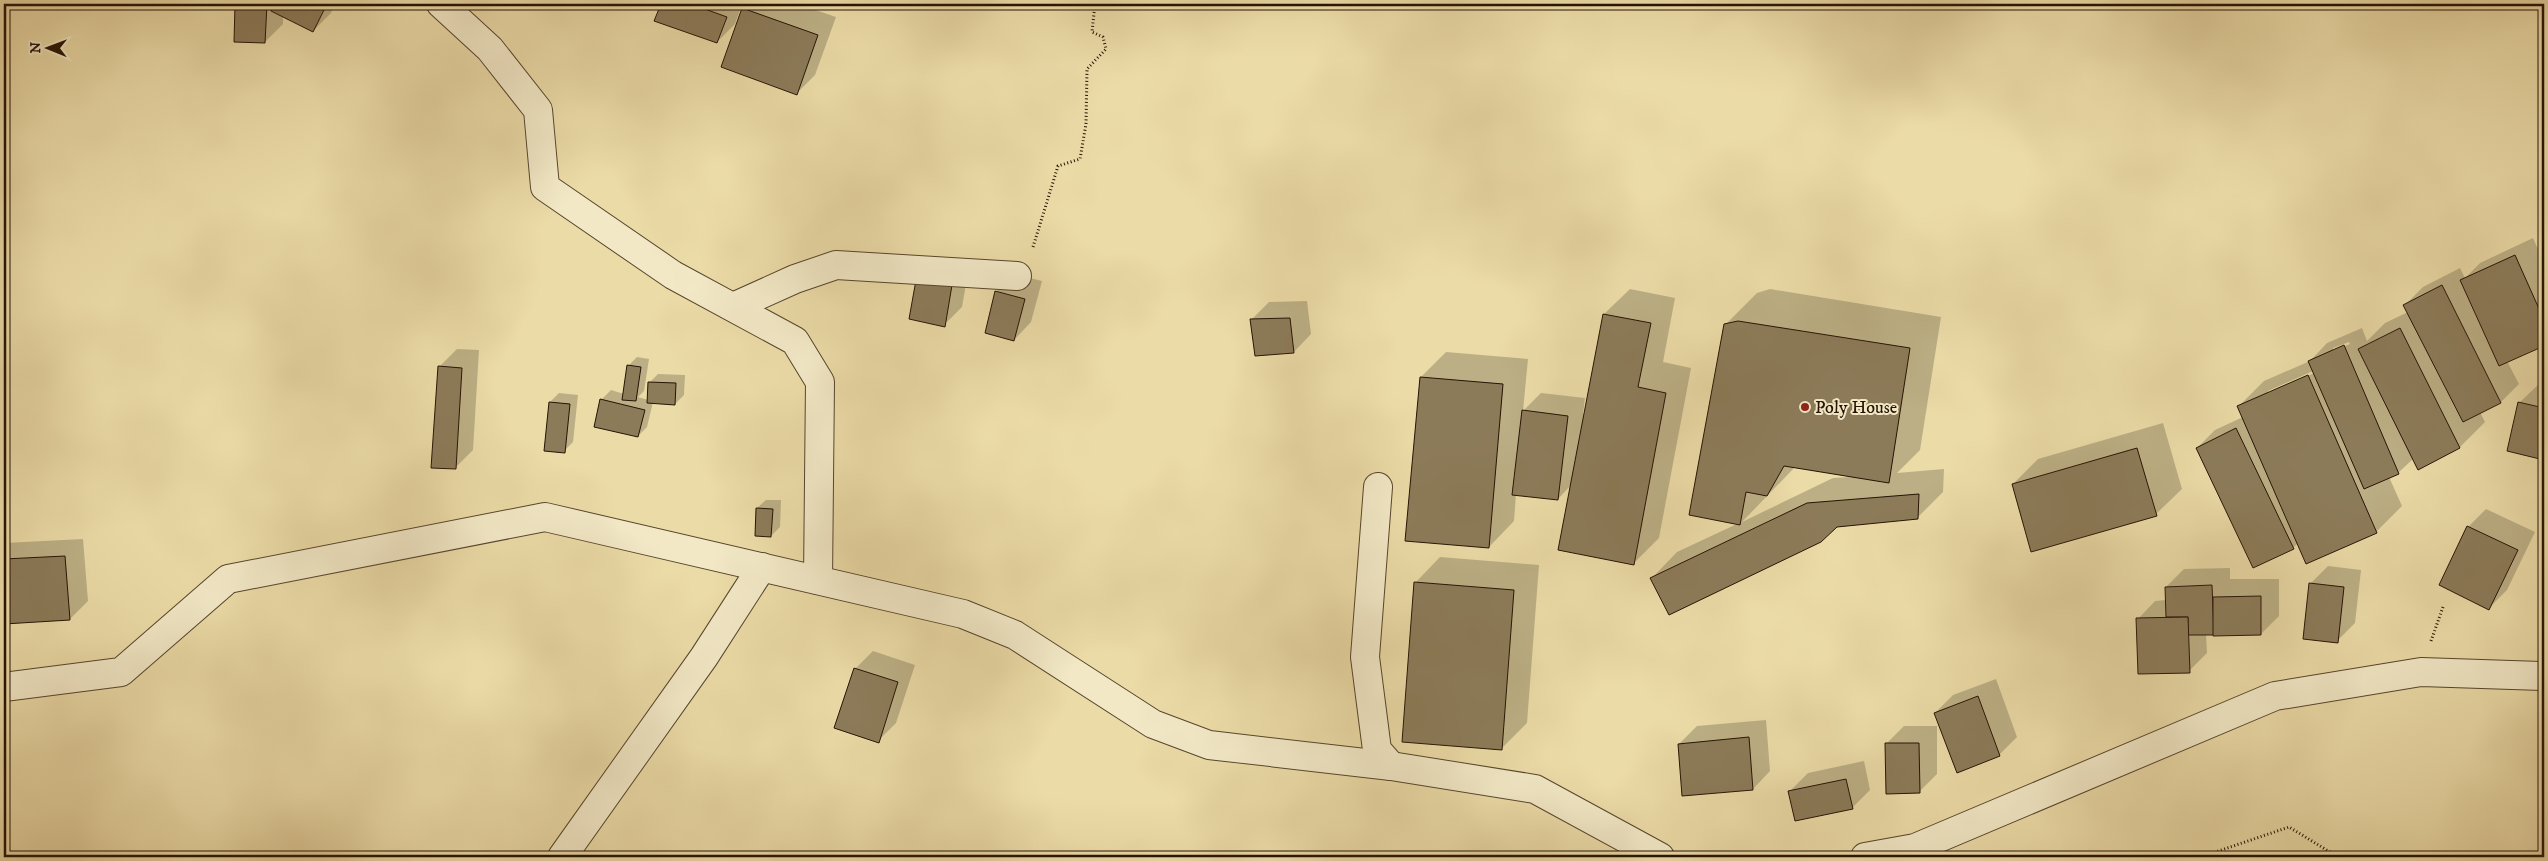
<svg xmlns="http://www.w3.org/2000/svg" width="2548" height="861" font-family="'IM FELL DW Pica',serif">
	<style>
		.shadow { fill: #0003; fill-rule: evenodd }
		.building { fill: #8c7b59; stroke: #261304 }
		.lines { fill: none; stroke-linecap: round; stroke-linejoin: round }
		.street-casing { stroke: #57452d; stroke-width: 30 }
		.path { stroke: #261304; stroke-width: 3; stroke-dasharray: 1 2.5; stroke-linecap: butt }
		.street { stroke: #f2e8c6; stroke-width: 28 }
		.poi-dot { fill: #8f2418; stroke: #f2e8c6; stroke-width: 2 }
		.labels { text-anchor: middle; stroke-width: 4; stroke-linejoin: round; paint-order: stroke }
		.poi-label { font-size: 18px; fill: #261304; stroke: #f2e8c6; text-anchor: start }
	</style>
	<rect width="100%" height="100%" fill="#ebdba7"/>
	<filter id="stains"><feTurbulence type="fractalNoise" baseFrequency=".004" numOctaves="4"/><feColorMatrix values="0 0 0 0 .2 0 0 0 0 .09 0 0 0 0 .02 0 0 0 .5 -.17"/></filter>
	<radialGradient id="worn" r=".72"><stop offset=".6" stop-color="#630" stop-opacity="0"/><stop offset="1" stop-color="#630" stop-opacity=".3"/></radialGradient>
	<g class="shadow">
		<path d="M236,4H335L331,13L313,31L283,16V24L265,42L235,41Z"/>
		<path d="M662,4H742L735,24L717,42L656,20Z"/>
		<path d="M748,4H798L836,17L815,75L797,93L723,67L743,8Z"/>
		<path d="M2533,238L2544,263V344L2507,361L2519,384L2501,402L2480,412L2485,422L2460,447L2419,468L2414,458L2398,473L2389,477L2402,506L2376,532L2298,543L2293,548L2197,448L2215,430L2243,417L2239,406L2264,381L2310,361L2327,343L2362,328L2367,341L2385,323L2408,312L2405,305L2423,287L2460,268L2465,278L2480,263ZM2349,342L2350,344L2333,351V348ZM2313,371L2314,373L2268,394V391Z"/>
		<path d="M969,267L962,307L944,325L910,318Z"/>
		<path d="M1014,274L1042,281L1031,322L1014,340L996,292Z"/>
		<path d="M1630,289L1675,298L1663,362L1691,368L1659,538L1633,564L1572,484L1558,499L1516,494L1514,521L1489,547L1421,377L1446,352L1528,359L1523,411L1541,393L1585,398L1583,414H1585L1604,314Z"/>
		<path d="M1770,289L1941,317L1920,450L1897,473L1944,469L1943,492L1917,518L1836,526L1652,578L1677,552L1739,523L1725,325L1757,293ZM1795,467L1850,477L1833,478L1742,522Z"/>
		<path d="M1307,301L1311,334L1294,352L1251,320L1269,302Z"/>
		<path d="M457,349L479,350L473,450L455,468L439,367Z"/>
		<path d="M637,357L649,359L644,391L638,397L648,400L649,383L658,374L685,375L684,395L675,404L653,402L647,427L638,436L595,426L602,399L611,390L624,394L628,366Z"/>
		<path d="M2538,385L2544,386V459L2509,450L2520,402Z"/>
		<path d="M559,393L578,395L573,442L564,451L546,450L550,402Z"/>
		<path d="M2163,423L2182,489L2156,514L2013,484L2038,459Z"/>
		<path d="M766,500H781L780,527L771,536L757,508Z"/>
		<path d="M2486,509L2535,532L2507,590L2489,608L2468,527Z"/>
		<path d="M83,539L88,601L70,619L4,623V543Z"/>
		<path d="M1440,557L1539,565L1527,723L1501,749L1415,583Z"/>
		<path d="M2328,566L2361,570L2355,623L2337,641L2310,584Z"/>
		<path d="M2230,568V579H2279V616L2261,634H2206L2207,653L2189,671L2138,619L2155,601L2166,600V587L2184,569Z"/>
		<path d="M873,651L915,665L896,723L878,741L855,669Z"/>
		<path d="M1996,679L2017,737L1999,755L1935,713L1953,695Z"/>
		<path d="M1766,720L1770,771L1753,789L1679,744L1697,726Z"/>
		<path d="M1904,726H1937V774L1919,792L1887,743Z"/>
		<path d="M1864,761L1870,790L1852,808L1790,791L1808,773Z"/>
	</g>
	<g class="building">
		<path d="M235,4H267L265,43L234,42Z"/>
		<path d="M274,4H327L313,32L271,11Z"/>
		<path d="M661,4H691L727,17L717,43L654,21Z"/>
		<path d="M742,8L818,35L797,95L721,67Z"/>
		<path d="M2515,255L2544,320V346L2499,366L2460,280Z"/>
		<path d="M916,280L952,285L945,327L909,319Z"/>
		<path d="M2442,285L2501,403L2463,422L2403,305Z"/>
		<path d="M995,291L1025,299L1014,341L985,333Z"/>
		<path d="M1603,314L1651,323L1638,387L1666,393L1634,565L1558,550Z"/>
		<path d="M1290,318L1294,353L1255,356L1250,319Z"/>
		<path d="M1738,321L1910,348L1889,483L1784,466L1767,496L1746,492L1740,525L1689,515L1724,324Z"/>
		<path d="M2400,328L2460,448L2418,470L2358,349Z"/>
		<path d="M2344,345L2399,474L2364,489L2308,361Z"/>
		<path d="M627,365L641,367L636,401L622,400Z"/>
		<path d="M438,366L462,368L456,469L431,468Z"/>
		<path d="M2308,375L2377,533L2306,564L2237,406Z"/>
		<path d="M1420,377L1503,384L1489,548L1405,541Z"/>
		<path d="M648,382L676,383L675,405L647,403Z"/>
		<path d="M600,399L645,410L638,437L594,427Z"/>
		<path d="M549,402L570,404L565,453L544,451Z"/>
		<path d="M2518,402L2544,408V460L2507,451Z"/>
		<path d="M1522,410L1568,416L1558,500L1512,495Z"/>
		<path d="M2236,428L2294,549L2253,568L2196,448Z"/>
		<path d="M2137,448L2157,516L2031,552L2012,484Z"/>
		<path d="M1919,494L1918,519L1837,527L1821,542L1669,615L1650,578L1807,503Z"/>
		<path d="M756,508L773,509L771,537L755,536Z"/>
		<path d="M2467,526L2518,550L2489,610L2439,585Z"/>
		<path d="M65,556L70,620L4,624V559Z"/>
		<path d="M1414,582L1514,590L1502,750L1402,742Z"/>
		<path d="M2309,583L2344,587L2338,643L2303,639Z"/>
		<path d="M2212,585L2214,635H2188V617H2166L2165,587Z"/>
		<path d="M2261,596V635L2213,636V597Z"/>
		<path d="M2188,617L2190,673L2138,674L2136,618Z"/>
		<path d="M854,668L898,682L879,743L834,728Z"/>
		<path d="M1978,696L2000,756L1957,773L1934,713Z"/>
		<path d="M1749,737L1753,790L1682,796L1678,744Z"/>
		<path d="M1885,743H1919L1920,793L1886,794Z"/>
		<path d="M1846,779L1853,809L1795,821L1788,791Z"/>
	</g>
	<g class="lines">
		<defs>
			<g id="street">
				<path d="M441,4L490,49L538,110L545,187L673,275L795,341L820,382L818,580"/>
				<path d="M733,307L795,279L836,265L1017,276"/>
				<path d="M1378,487L1365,657L1377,750L1391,766"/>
				<path d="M4,687L121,672L228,579L545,517L963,614L1015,635L1153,724L1209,745L1391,766L1535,789L1660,857"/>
				<path d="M562,857L704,657L762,567"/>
				<path d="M1865,857L1915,848L2275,696L2421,672L2544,676"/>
			</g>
		</defs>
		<use href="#street" class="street-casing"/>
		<g class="path">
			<path d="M1033,247L1058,166L1080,159L1086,124L1087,69L1106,49L1103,37L1092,32L1095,4"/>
			<path d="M2431,641L2443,607"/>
			<path d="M2201,857L2289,827L2338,857"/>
		</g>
		<use href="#street" class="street"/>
	</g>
	<circle class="poi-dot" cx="1805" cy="407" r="5"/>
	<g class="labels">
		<g class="poi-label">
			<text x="1815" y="413">Poly House</text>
		</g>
	</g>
	<rect width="2548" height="861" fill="none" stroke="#ebdba7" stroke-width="20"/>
	<rect x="5" y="5" width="2538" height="851" fill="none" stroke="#261304" stroke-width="2.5"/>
	<rect x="10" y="10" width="2528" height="841" fill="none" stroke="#261304"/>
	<g transform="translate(48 48) rotate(271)" stroke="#f2e8c6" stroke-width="4" paint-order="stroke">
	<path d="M0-4L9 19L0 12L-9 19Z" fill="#261304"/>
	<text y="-8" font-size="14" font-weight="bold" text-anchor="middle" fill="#261304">N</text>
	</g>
	<rect width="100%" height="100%" filter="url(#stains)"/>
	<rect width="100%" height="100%" fill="url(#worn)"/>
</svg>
